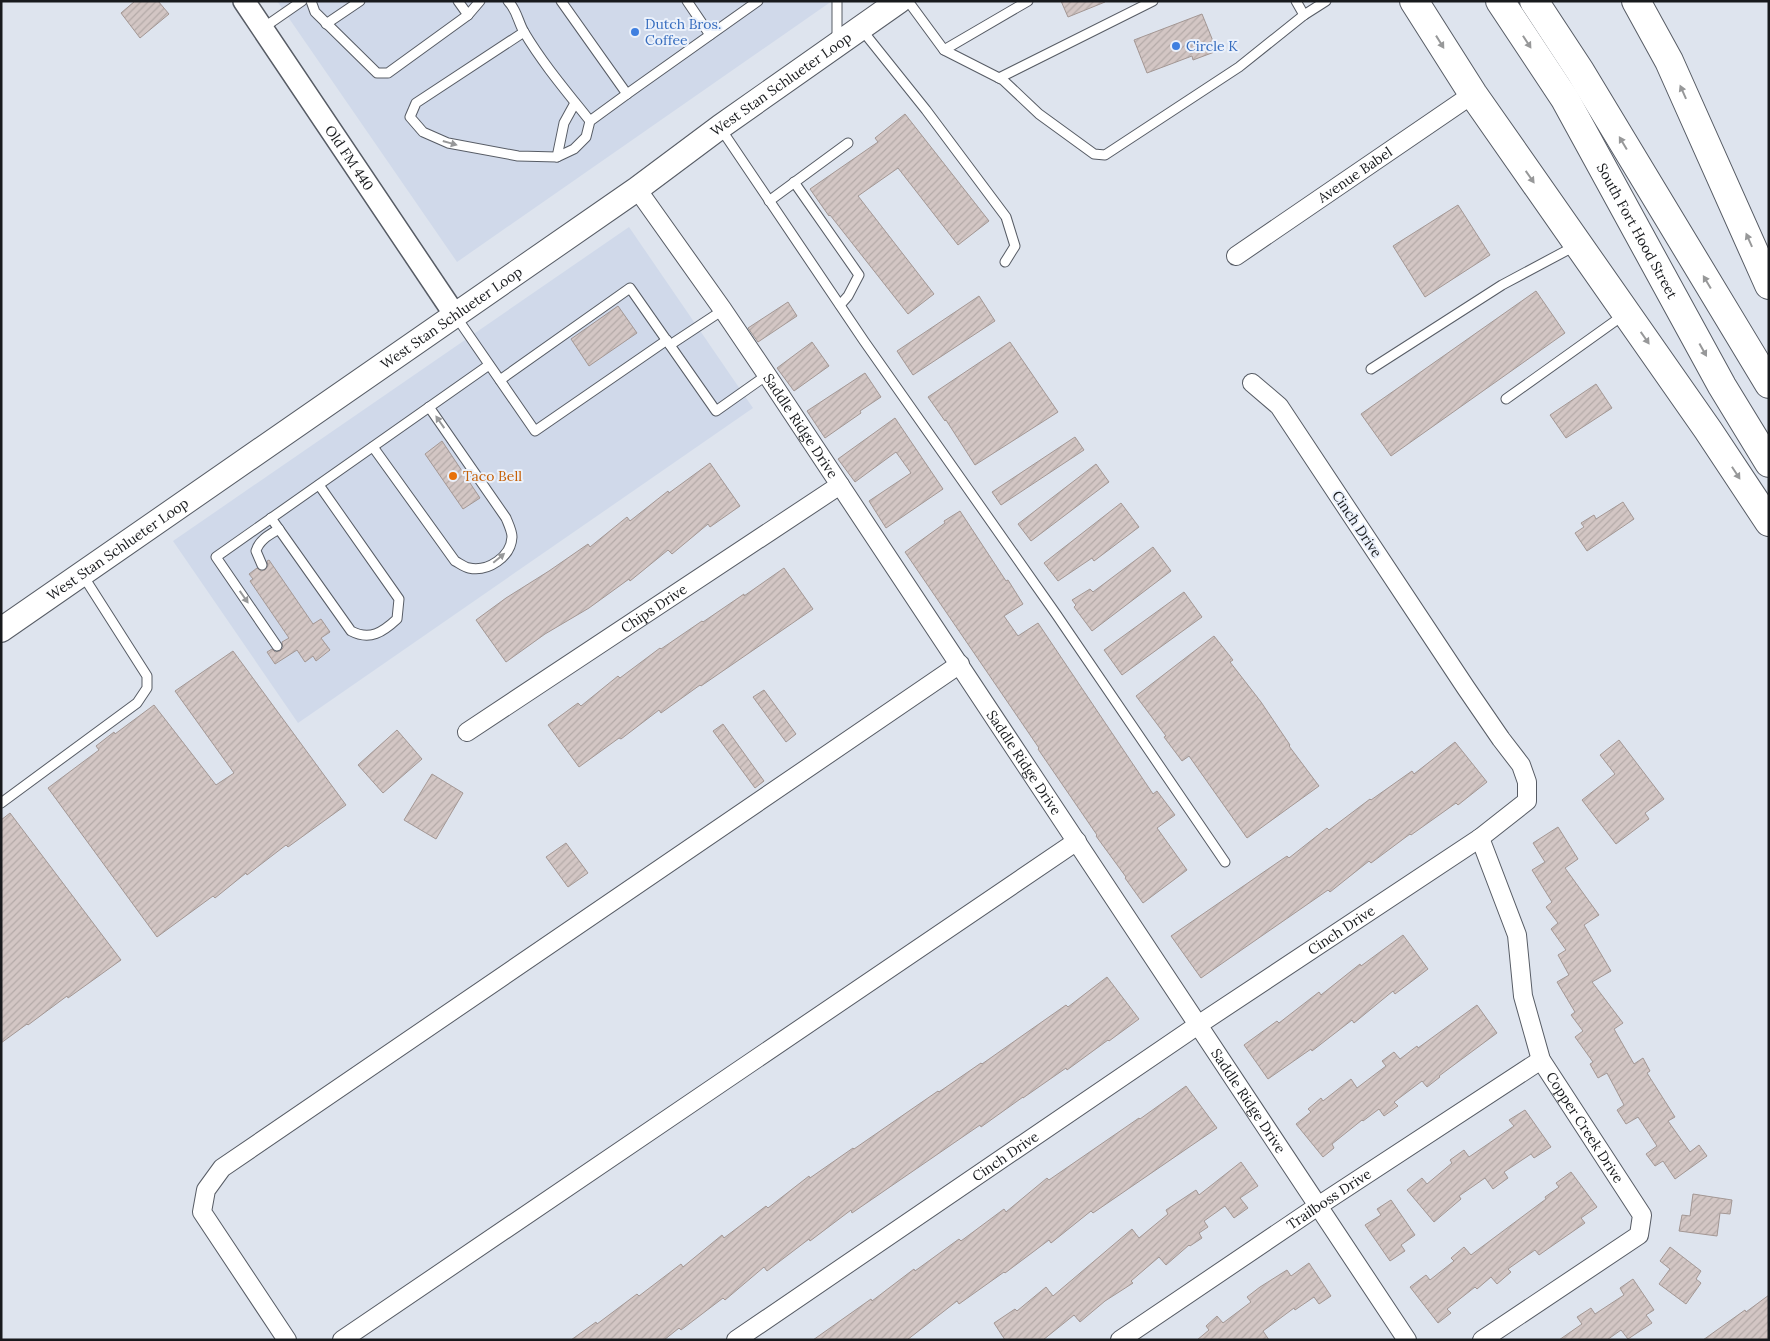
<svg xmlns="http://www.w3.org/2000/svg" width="1770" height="1341" font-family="Lora,serif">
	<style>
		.built { fill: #d0d9ea }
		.building { fill: url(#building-hatch); stroke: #a39794 }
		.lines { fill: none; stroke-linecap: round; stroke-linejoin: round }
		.service-casing { stroke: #575c65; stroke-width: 11 }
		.minor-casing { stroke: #575c65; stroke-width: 20 }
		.tertiary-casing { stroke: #575c65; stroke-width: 24 }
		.secondary-casing { stroke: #575c65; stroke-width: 26 }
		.trunk-casing { stroke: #575c65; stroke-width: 30 }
		.service { stroke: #fff; stroke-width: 9 }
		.minor { stroke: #fff; stroke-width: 18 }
		.tertiary { stroke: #fff; stroke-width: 21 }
		.secondary { stroke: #fff; stroke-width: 24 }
		.trunk { stroke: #fff; stroke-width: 28 }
		.oneway { fill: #979899 }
		.shop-dot { fill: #3f7fe0; stroke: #ebf1fb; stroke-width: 2 }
		.food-dot { fill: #e8710a; stroke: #ebf1fb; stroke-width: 2 }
		.labels { text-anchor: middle; stroke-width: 4; stroke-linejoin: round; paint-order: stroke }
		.shop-label { font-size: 14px; fill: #366cbe; stroke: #ebf1fb; text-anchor: start }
		.street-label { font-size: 14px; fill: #181a1d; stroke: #ebf1fb }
		.food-label { font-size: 14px; fill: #c56008; stroke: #ebf1fb; text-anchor: start }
	</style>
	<defs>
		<pattern id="building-hatch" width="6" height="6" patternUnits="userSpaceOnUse" patternTransform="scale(1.25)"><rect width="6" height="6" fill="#d3c6c4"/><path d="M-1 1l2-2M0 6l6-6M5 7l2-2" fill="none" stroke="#b4aaa8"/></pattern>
	</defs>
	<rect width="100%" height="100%" fill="#dee4ee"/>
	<g class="built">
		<path d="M277,1H832L457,262Z"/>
		<path d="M629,227L753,408L298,723L173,541Z"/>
	</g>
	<g class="building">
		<path d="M135,1H158L169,14L140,38L121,13Z"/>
		<path d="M1061,1H1105V2L1068,17Z"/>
		<path d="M1202,14L1217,51L1193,60L1192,56L1147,73L1134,40Z"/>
		<path d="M905,114L989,221L958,245L898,168L858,196L934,294L908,314L830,215L829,216L810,189L878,142L875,138Z"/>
		<path d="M1458,205L1490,255L1425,297L1393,246Z"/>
		<path d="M1536,291L1565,333L1391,456L1361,414Z"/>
		<path d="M979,296L995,321L913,375L897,351Z"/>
		<path d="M788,302L797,316L758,342L748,328Z"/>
		<path d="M618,306L637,333L589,366L571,339Z"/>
		<path d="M812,342L829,366L794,391L777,368Z"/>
		<path d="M1010,342L1058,412L975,465L946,420L945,421L928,397Z"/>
		<path d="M865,373L881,397L860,411L861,413L825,438L807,411Z"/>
		<path d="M1596,384L1612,408L1566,438L1550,415Z"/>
		<path d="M895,418L943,489L886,528L869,501L911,473L896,452L855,482L838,459Z"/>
		<path d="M1075,437L1084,450L1001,505L992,492Z"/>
		<path d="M442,441L480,498L463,509L425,454Z"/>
		<path d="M710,463L740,506L710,527L708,524L672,554L668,550L630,581L629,579L589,608L545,634L506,662L476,620L506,598L549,571L588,544L590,547L627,517L630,521L668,491L669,493Z"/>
		<path d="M1096,464L1109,482L1031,541L1018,524Z"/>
		<path d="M1623,502L1634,519L1587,551L1575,533L1584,527L1581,523L1594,515L1596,519Z"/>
		<path d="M1121,503L1139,527L1094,561L1092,558L1058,581L1044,563Z"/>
		<path d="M960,511L1006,581L1008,580L1023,604L1004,616L1018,636L1038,623L1153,794L1157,791L1175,815L1157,828L1187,870L1143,903L1125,878L1126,877L1096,836L1097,835L1038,749L1039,748L905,552L945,523L944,521Z"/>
		<path d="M1153,547L1171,571L1092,631L1074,607L1076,605L1072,600L1090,589L1093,592Z"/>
		<path d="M269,560L313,624L321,619L330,632L321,638L330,650L316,661L313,656L305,662L297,650L275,664L267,652L272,649L275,652L280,651L283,648L282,642L289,638L250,581L253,579L249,574L257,568L261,571L265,570L268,566L267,561Z"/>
		<path d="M784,568L813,609L701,686L700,685L661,713L659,710L621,739L619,738L579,767L548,725L578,703L581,706L618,676L620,678L660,648L661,649L702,621L703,622L744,594V596Z"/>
		<path d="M1184,592L1202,617L1122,675L1104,650Z"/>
		<path d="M1214,636L1233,660L1230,662L1261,702L1290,745L1289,746L1319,786L1247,838L1189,756L1182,761L1164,737L1166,736L1136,696Z"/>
		<path d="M233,651L346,805L288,847L286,845L247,875L246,873L215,898L213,896L157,937L48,788L99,750L96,746L114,732L115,734L154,705L216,785L234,773L175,691Z"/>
		<path d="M764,690L796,734L786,742L753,697Z"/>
		<path d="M723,724L764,781L755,788L713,731Z"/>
		<path d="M397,730L422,759L383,793L358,765Z"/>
		<path d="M1619,740L1664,799L1645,813L1649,819L1616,844L1582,800L1615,774L1600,755Z"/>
		<path d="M1455,742L1487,782L1458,805L1456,803L1411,835L1410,834L1371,863L1369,861L1330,892L1328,890L1201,978L1171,936L1287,856L1289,858L1327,828L1329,830L1370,799L1371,800L1412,771L1414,774Z"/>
		<path d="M432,774L463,793L436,839L404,820Z"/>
		<path d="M10,813L121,960L68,998L67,996L28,1025L27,1024L1,1043V820Z"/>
		<path d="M1558,827L1578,859L1565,868L1599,915L1584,925L1611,971L1592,982L1623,1023L1614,1029L1634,1064L1643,1058L1650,1071L1647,1073L1675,1117L1668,1121L1690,1152L1699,1145L1707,1156L1675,1179L1663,1161L1655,1166L1646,1154L1657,1146L1638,1117L1626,1124L1617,1110L1624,1105L1607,1073L1598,1078L1590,1064L1593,1062L1575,1037L1583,1031L1571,1015L1575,1012L1557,982L1569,975L1558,955L1566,950L1551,929L1558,923L1546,907L1552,902L1532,870L1545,862L1533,843Z"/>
		<path d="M566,843L588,873L568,887L546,857Z"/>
		<path d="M1403,935L1428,969L1395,994L1393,991L1354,1023L1352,1020L1312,1051L1311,1049L1268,1079L1244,1045L1277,1021L1279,1023L1319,992L1321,995L1360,964L1361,966Z"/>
		<path d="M1107,977L1139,1019L1109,1041L1108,1040L1067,1070L1066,1068L1023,1098V1097L981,1127L980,1125L852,1213L851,1210L810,1241L809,1239L767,1271L764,1267L725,1300L723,1298L681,1330L679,1328L664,1340H571L596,1322L597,1324L637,1294L639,1296L681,1264L683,1267L722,1235L724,1238L766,1206L768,1208L809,1176L810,1178L853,1148L854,1149L938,1091L939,1092L981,1063L982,1064L1066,1005L1068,1007Z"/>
		<path d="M1477,1005L1497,1033L1439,1076L1440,1077L1427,1087L1422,1081L1394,1102L1398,1106L1384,1116L1379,1109L1363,1121L1362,1120L1332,1144L1334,1148L1323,1157L1296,1124L1311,1112L1308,1109L1321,1098L1323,1101L1351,1079L1357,1088L1386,1066L1382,1061L1394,1052L1400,1059L1417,1046L1418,1048Z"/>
		<path d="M1186,1086L1217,1128L1093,1213L1091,1211L1051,1243L1049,1240L1005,1273L1004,1272L959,1304L957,1301L907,1340H813L871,1299L872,1301L914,1269L915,1271L959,1239L961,1241L1004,1209L1006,1212L1047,1178L1049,1180L1139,1118L1140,1119Z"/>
		<path d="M1525,1110L1551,1147L1534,1158L1531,1154L1504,1172L1508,1178L1493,1189L1485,1178L1459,1196L1461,1199L1434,1222L1407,1190L1422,1178L1427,1184L1452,1163L1450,1160L1464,1150L1469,1157L1485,1146L1514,1126L1509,1120Z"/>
		<path d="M1241,1162L1258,1186L1240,1198L1248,1208L1234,1218L1225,1206L1204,1221L1208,1227L1199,1233L1202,1238L1190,1246L1189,1245L1166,1265L1159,1257L1131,1281L1133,1283L1105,1301L1080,1322L1074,1315L1043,1340H1005L994,1323L1015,1309L1017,1311L1046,1287L1053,1296L1132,1229L1139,1238L1168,1214L1166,1210L1196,1190L1199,1195Z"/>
		<path d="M1571,1172L1597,1207L1581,1218L1585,1223L1539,1255L1535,1250L1508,1269L1511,1272L1497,1284L1491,1277L1477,1289L1475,1287L1447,1309L1451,1313L1438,1323L1410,1287L1426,1275L1430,1280L1454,1261L1451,1258L1464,1247L1471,1255L1546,1199L1545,1197L1559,1187L1556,1183Z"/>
		<path d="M1693,1194L1732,1200L1730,1214L1720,1213L1717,1236L1679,1231L1682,1215L1690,1216Z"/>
		<path d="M1391,1200L1415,1235L1401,1245L1405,1251L1390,1261L1365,1225L1381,1215L1377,1209Z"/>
		<path d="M1670,1247L1701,1271L1696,1279L1701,1283L1686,1304L1659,1284L1670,1269L1660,1261Z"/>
		<path d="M1309,1263L1331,1296L1319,1304L1314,1297L1295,1310L1294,1308L1263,1331L1269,1340H1197L1209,1330L1206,1326L1217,1316L1223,1323L1251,1302L1247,1297L1260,1287L1287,1270L1291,1276Z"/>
		<path d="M1633,1279L1654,1310L1646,1315L1652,1323L1628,1339L1621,1330L1607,1340H1559L1582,1324L1577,1317L1591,1308L1595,1314L1624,1295L1620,1288Z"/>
		<path d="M1769,1295V1340H1703L1745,1310L1746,1312Z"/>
	</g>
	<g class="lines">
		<defs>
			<g id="service">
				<path d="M311,1L315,12L377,73H388L468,15L480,1"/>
				<path d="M458,1L468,15"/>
				<path d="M508,1C517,10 518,22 524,32C543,64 567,92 590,121"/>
				<path d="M561,1L627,94L758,1"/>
				<path d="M687,1L710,35"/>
				<path d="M837,1V41"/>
				<path d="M908,1L944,50L1003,80L1039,114L1094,154L1105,155L1239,67L1304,15L1326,1"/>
				<path d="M1296,1L1304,15"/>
				<path d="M326,24L360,1"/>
				<path d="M263,28L302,1"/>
				<path d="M862,30L926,110L1006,217L1015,246L1005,262"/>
				<path d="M524,32L416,103L410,117L423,132L448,143L518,156L557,157L574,149L586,137L590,121L627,94"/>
				<path d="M944,50L1028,1"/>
				<path d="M999,78L1153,1"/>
				<path d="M721,129L864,341L1056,614L1225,862"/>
				<path d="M557,157L564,123L575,103"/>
				<path d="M794,182L859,275L848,296L840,305"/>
				<path d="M769,201L848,143"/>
				<path d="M455,315L535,431L667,340"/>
				<path d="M670,345L723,310"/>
				<path d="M1371,369L1502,285L1575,246"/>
				<path d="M500,380L630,288L716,411L767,375"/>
				<path d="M1506,399L1625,314"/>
				<path d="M373,447L455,561C459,563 464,567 469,568C488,572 511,557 512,537C512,531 508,523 506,518L429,407"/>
				<path d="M271,518L351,631C370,641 383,632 397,619L399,599L319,485"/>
				<path d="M262,565L256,551C259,540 269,535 279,529"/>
				<path d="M277,646L216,557L489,365"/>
				<path d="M1,803L137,703L147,688V676L82,574"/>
			</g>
			<g id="minor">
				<path id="s1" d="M637,189L723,310L767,375L1407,1340"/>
				<path id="s2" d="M1236,256L1473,94"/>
				<path id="s3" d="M467,732L840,485"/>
				<path id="s4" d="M1480,838L1517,935L1523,996L1541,1060L1642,1215L1639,1235L1482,1340"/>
				<path d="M287,1340L202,1212L206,1190L222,1168L960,664"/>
				<path d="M342,1340L1077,841"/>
				<path id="s5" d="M736,1340L1198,1025L1480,838L1527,801V782L1521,765L1501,739L1466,688L1279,406L1252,383"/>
				<path id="s6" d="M1120,1340L1318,1206L1541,1060"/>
			</g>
			<g id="tertiary">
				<path id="s7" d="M244,1L455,315"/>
			</g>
			<g id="secondary">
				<path id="s8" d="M1,630L637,189L720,127L899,1"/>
			</g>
			<g id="trunk">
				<path d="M1414,1L1473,94L1708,430L1769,522"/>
				<path id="s9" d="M1500,1L1565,99L1722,386L1769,463"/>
				<path d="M1534,1L1580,71L1769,384"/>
				<path d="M1636,1L1669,61L1769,285"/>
			</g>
		</defs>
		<use href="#service" class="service-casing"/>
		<use href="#minor" class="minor-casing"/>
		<use href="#tertiary" class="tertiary-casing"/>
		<use href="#secondary" class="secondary-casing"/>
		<use href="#trunk" class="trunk-casing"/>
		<use href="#service" class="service"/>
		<use href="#minor" class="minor"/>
		<use href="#tertiary" class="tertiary"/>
		<use href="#secondary" class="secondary"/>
		<use href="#trunk" class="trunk"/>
	</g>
	<defs><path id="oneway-solid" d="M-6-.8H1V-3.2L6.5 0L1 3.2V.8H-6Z" transform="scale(1.25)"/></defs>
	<g class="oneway">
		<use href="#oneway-solid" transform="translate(1440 42) rotate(58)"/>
		<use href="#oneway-solid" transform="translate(1527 42) rotate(57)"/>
		<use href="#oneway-solid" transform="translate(1683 92) rotate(-114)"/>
		<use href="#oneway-solid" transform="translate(450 143) rotate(16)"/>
		<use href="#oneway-solid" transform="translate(1623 143) rotate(-121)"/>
		<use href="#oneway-solid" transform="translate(1530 177) rotate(55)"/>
		<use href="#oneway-solid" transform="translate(1749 240) rotate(-114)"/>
		<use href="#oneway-solid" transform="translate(1707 282) rotate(-121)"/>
		<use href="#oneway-solid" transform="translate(1645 338) rotate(55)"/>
		<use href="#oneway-solid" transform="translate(1703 350) rotate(61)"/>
		<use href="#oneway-solid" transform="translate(440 422) rotate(-125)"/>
		<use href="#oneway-solid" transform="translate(1736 473) rotate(57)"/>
		<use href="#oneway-solid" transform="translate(499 558) rotate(-40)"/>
		<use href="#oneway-solid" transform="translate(244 597) rotate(55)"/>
	</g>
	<g class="shop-dot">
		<circle cx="635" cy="32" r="5"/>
		<circle cx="1176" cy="46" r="5"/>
	</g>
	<circle class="food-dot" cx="453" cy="476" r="5"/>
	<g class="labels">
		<g class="shop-label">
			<text x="645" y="29">Dutch Bros.<tspan x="645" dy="16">Coffee</tspan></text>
			<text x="1186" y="51">Circle K</text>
		</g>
		<g class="street-label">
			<text dy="5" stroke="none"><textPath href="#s8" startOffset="952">West Stan Schlueter Loop</textPath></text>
			<text dy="5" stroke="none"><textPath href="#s7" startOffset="189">Old FM 440</textPath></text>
			<text dy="5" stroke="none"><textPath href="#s2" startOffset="144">Avenue Babel</textPath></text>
			<text dy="5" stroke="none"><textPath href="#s9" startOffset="268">South Fort Hood Street</textPath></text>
			<text dy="5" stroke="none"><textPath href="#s8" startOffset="548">West Stan Schlueter Loop</textPath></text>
			<text dy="5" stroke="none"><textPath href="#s1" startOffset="288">Saddle Ridge Drive</textPath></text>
			<text transform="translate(1357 524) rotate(56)" y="5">Cinch Drive</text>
			<text dy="5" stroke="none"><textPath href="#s8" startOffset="142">West Stan Schlueter Loop</textPath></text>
			<text dy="5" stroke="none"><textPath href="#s3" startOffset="224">Chips Drive</textPath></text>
			<text dy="5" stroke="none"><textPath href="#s1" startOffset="692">Saddle Ridge Drive</textPath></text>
			<text dy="5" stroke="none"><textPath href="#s5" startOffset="731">Cinch Drive</textPath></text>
			<text dy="5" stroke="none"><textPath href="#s1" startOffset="1098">Saddle Ridge Drive</textPath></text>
			<text dy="5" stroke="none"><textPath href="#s4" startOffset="312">Copper Creek Drive</textPath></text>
			<text dy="5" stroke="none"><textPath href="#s5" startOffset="326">Cinch Drive</textPath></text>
			<text dy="5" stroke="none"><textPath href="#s6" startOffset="252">Trailboss Drive</textPath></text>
		</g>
		<g class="food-label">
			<text x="463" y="481">Taco Bell</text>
		</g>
	</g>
	<rect width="1770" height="1341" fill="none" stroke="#181a1d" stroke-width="5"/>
</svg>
